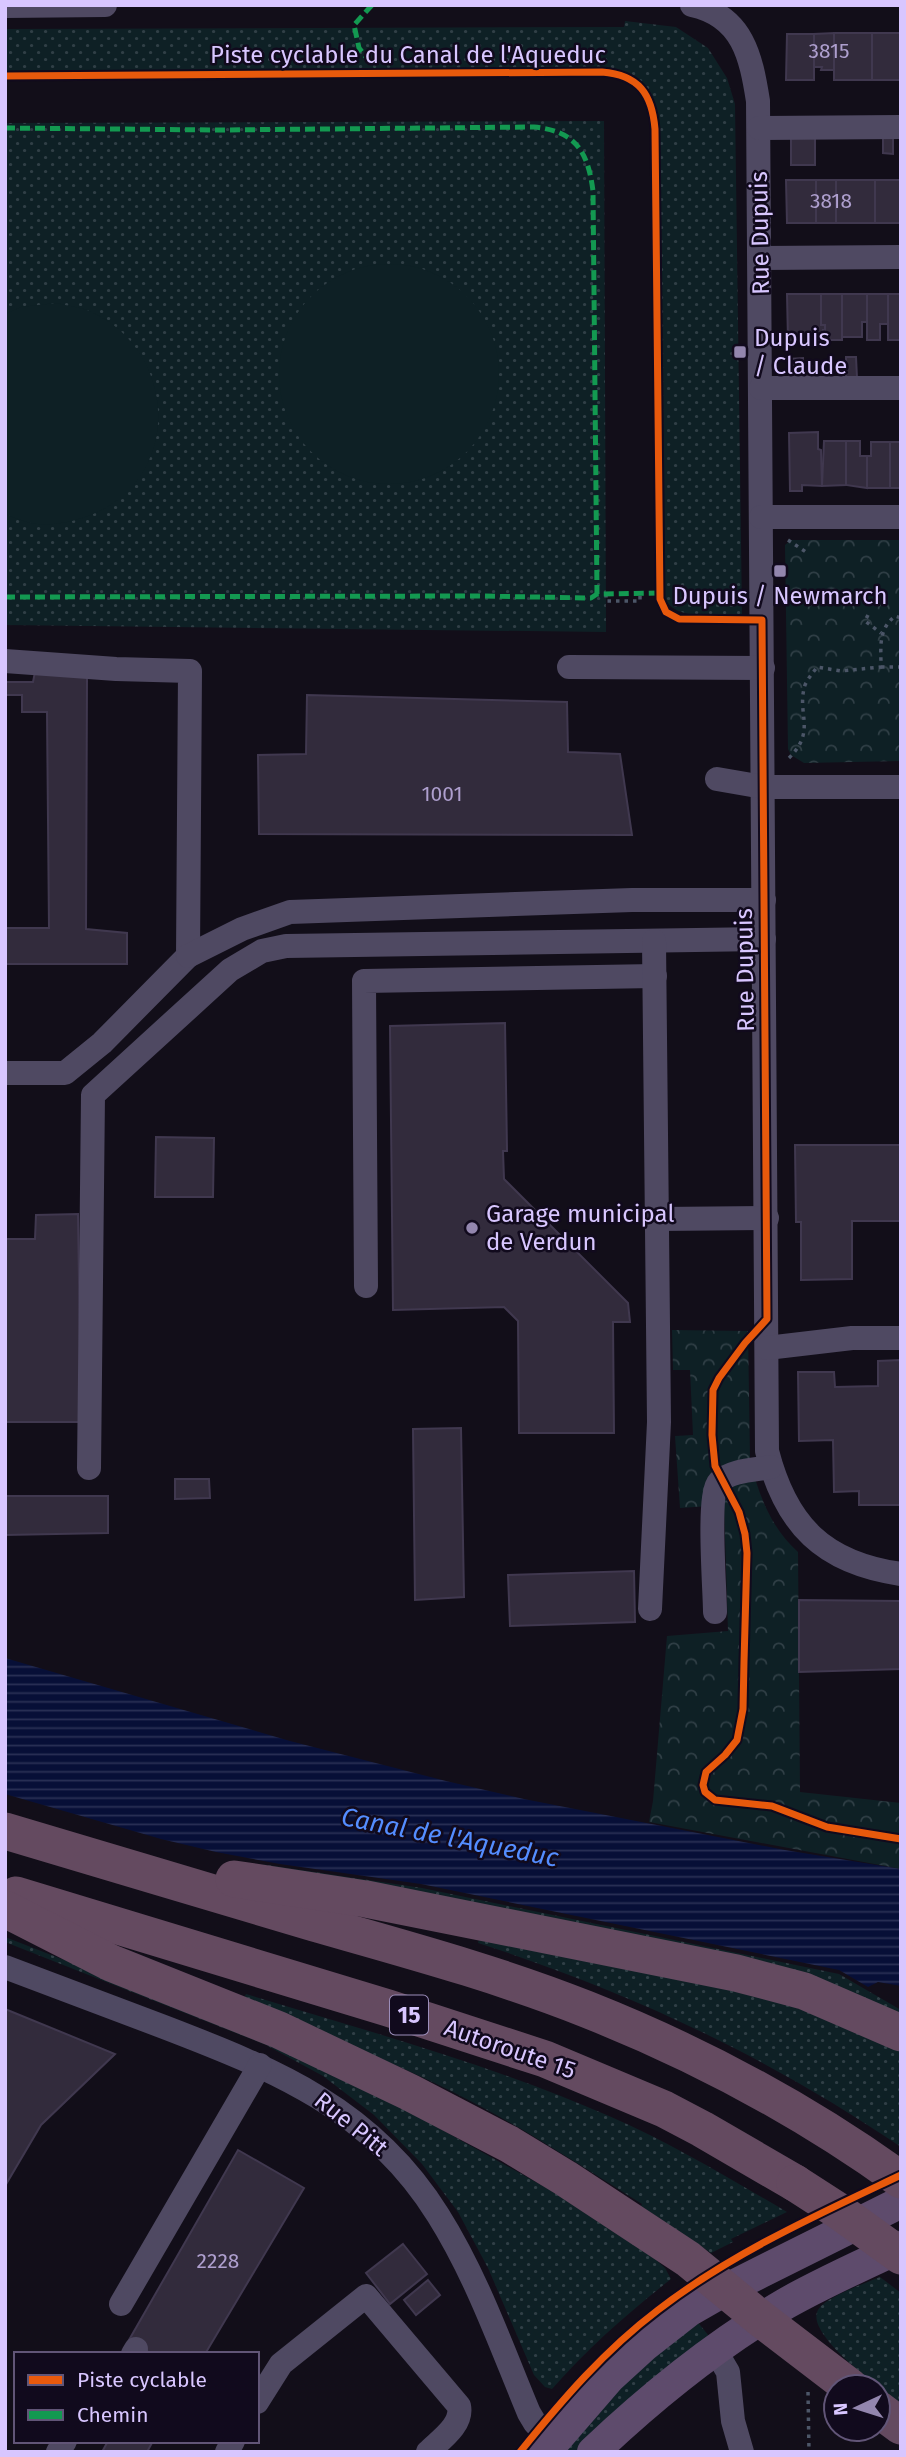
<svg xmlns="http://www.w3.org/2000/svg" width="906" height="2457" font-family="'Fira Sans',sans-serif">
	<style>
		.grass { fill: url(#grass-dots) }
		.forest { fill: url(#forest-crowns) }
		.pitch { fill: #0e2025 }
		.water { fill: url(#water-rules) }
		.building { fill: #322b3c; stroke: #40384f; stroke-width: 2 }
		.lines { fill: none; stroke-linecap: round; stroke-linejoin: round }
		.path { stroke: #4c5668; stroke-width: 3.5; stroke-dasharray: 3.5 5; stroke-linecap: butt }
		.minor { stroke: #4f4962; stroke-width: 24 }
		.major { stroke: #5e4b6c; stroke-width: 32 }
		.highway { stroke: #644a60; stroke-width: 37 }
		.highway-bridge { stroke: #644a60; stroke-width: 37 }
		.quiet { stroke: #139951; stroke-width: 5; stroke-dasharray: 10 5; stroke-linecap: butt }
		.cycleway-casing { stroke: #110a1d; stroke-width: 11 }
		.cycleway { stroke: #e8590c; stroke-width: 7 }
		.poi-dot { fill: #9386ae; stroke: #110a1d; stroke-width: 2.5 }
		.labels { text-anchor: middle; stroke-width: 5; stroke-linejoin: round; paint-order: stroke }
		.number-label { font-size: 21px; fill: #ae9fce }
		.shield { fill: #110a1d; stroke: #9c8ebb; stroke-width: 2 }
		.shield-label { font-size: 23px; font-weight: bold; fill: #d8c6ff }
		.street-label { font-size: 24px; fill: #d8c6ff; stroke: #110a1d }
		.poi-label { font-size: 24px; fill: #d8c6ff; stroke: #110a1d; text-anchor: start }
		.water-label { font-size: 26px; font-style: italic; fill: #548dff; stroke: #110a1d }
	</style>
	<defs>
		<pattern id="grass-dots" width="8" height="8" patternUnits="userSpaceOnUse" patternTransform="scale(1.75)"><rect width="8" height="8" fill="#0e2025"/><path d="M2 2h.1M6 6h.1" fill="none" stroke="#303f46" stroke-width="1.8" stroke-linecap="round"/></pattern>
		<pattern id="forest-crowns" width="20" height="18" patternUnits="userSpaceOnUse" patternTransform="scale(1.75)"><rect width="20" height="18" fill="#0e2025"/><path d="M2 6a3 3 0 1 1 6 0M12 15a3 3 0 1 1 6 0" fill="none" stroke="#303f46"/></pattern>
		<pattern id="water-rules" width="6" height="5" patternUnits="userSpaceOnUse" patternTransform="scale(1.75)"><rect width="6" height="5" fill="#070f37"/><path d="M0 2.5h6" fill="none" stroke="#2a3055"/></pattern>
	</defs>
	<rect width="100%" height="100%" fill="#120e19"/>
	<g class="grass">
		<path d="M625,21L676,27L708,48L727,78L735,104L742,614C720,614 677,622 665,599L660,125C655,88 642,76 607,68L5,71V29L624,27Z"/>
		<path d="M604,121L606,632L5,625V123Z"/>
		<path d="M261,1864L422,1888L839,1974L901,2010V2020L386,1892Z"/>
		<path d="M480,1934L738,1986L901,2047V2147C768,2057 631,1992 478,1943Z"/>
		<path d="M5,1937L121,1982L356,2082L550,2190L655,2259L665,2268L671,2279C628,2313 588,2348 552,2389L545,2387L534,2375L488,2268L458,2212L422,2164L374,2115L323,2076L266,2045L5,1942Z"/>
		<path d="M246,1994C368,2031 492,2065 609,2116C671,2143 729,2178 787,2212L731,2239L733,2242L711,2253L641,2206L642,2204C580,2165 519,2125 453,2092C385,2058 313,2031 242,2002Z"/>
		<path d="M880,2277L901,2293V2404C883,2390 804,2334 818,2310C825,2297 866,2283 880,2277Z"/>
		<path d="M696,2320L713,2341L604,2426L577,2452H563L596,2409Z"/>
	</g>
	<g class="forest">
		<path d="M791,540H901V761L804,763L791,755L788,749L785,545Z"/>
		<path d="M672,1330L748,1331L750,1459C758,1494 771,1528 798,1552L800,1792L901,1803V1869L649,1822L653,1801L667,1636L728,1631L724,1505L680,1508L675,1436L693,1435L690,1370H673Z"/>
	</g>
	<g class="pitch">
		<circle cx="389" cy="374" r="110"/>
		<path d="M56,303C67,306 81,307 92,312C180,354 182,481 88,516C71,522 49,527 31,523C22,521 13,517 5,514V314L21,307Z"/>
	</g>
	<path class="water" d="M5,1658L290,1741L446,1781L524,1799L785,1850L901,1869V1986L878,1982L868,1987L839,1970L421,1884L280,1864L216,1852L161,1839L5,1794Z"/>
	<g class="building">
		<rect x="834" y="33" width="38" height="47"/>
		<path d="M834,33V70H821L822,67H814V34Z"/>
		<rect x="872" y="33" width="29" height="47"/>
		<path d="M787,34H814V80H786Z"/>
		<path d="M883,133H893V154L883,153Z"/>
		<rect x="791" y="136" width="24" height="29"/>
		<path d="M786,180H816V223H787Z"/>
		<rect x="816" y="180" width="20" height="43"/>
		<rect x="836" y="180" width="39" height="43"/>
		<rect x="875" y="180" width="26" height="43"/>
		<path d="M787,294H821V325H825V330H823V340H788Z"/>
		<path d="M821,294H842V340H823V330H825V325H821Z"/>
		<path d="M842,294H867V322H862V337H842Z"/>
		<path d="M867,294H888V324H880V340H867Z"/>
		<rect x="888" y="294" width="13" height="46"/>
		<path d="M846,357H856L857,378H846Z"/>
		<path d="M803,358V366H818V380H789V359Z"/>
		<path d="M818,432V449L821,450L822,486L802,485V491H790L789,433Z"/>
		<path d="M824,441H846V485L822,486Z"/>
		<path d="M846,441H860V456H867V488L846,485Z"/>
		<path d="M871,442H890V488H867V456H871Z"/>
		<rect x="890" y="442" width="11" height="46"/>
		<path d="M35,672L87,677L86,929L127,933V964H5V928H49L47,712H22V695H5V682H33Z"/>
		<path d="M307,695L567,702L568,752L620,754L632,835L259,834L258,755L306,754Z"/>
		<path d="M505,1023L507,1151H503L504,1179L628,1303L630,1322H613L614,1433H519L518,1321L504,1307L393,1310L390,1026Z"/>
		<path d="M156,1137L214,1138L213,1197H155Z"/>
		<path d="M795,1145H901V1221H852V1279L801,1280V1222H796Z"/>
		<path d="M78,1214L81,1422H5V1239H35L36,1215Z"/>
		<path d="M901,1360V1505H859V1491L834,1492L833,1440L799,1441L798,1372H834L835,1387L878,1386V1361Z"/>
		<path d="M461,1428L464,1597L415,1600L413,1429Z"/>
		<path d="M175,1479H209L210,1498L175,1499Z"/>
		<path d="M5,1496H108V1533L5,1535Z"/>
		<path d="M634,1571L635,1622L510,1626L508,1575Z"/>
		<path d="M799,1600L901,1601V1669L799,1672Z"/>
		<path d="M5,2009L115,2054L41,2125L5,2186Z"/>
		<path d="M238,2150L304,2188L205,2354H152L129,2340Z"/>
		<path d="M403,2244L427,2274L390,2304L366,2273Z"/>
		<path d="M428,2280L440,2295L416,2315L404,2300Z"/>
		<path d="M108,2441H153L147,2452H102Z"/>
	</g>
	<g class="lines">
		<g class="path">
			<path d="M788,540L809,554"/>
			<path d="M606,594V601H640V594"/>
			<path d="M868,615L865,621L881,633"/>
			<path d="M881,667H901"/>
			<path d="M789,758C817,730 796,714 805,685C808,678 813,673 817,667L841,671L881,667C881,646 878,630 895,616L901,618"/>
			<path d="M808,2392L809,2452"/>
		</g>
		<g class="minor">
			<path d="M692,5C743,16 751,57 758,101L767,1451C786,1525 823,1563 901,1574"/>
			<path d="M5,6L105,5"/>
			<path d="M759,128L901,127"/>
			<path d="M760,258L901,257"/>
			<path d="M761,388H901"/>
			<path d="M761,517H901"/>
			<path d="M5,661L116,669L190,671L188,956L102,1043L65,1073H5"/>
			<path d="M569,667L763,668"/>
			<path d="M717,779L763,787H901"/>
			<path d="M188,956L242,929L290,912L632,900H764"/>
			<path d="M659,1219L767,1218"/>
			<path d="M366,1286L364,981L655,976"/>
			<path d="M767,1348L852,1338H901"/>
			<path d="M89,1468L93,1095L230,970L262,951L286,946L764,939"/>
			<path d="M650,1609L659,1422L654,941"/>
			<path d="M715,1612C715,1590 707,1494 719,1482C731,1470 755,1470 771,1467"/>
			<path d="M5,1967C58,1987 111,2007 164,2027C276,2070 372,2109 438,2215C477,2277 501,2346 529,2413L535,2423L553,2442"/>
			<path d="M121,2304L260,2065"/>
			<path d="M715,2350L728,2372L733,2421L742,2452"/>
			<path d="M133,2354L136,2349"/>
			<path d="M257,2402L281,2364L366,2296L459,2406C463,2425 440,2440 428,2452"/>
			<path d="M58,2452L65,2441"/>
			<path d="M227,2452L233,2441"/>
		</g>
		<g class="major">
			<path d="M545,2452L609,2378L644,2346L690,2310L725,2290L901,2202"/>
			<path d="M593,2452C651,2397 715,2345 785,2304C822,2283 862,2265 901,2247"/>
		</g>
		<g class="highway">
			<path d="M5,1831C108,1862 211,1892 314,1923C405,1949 498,1974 586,2009C697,2053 804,2110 901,2180"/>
			<path d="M234,1879L366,1899L736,1973L804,1991L901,2033"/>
			<path d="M16,1895L388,2008L545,2059L664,2109L702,2129L795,2183"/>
			<path d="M5,1909L111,1963L279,2030L409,2092L509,2144L565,2178L688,2259L761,2319L850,2387"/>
			<path d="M878,2409L901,2426"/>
		</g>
		<path class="highway-bridge" d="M795,2183L840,2212L901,2256"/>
		<g class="quiet">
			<path d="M372,5L354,25L359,48L372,65L374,73"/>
			<path d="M5,128L219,130L534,127C576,131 588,152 593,191L597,594"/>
			<path d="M5,597L479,596L591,598L597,594L659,593"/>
		</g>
		<defs>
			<g id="cycleway">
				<path d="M5,76L602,72C639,75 652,94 655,129L660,599L666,612L679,619L762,620L767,1319L745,1343L719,1378L713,1390L712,1435L715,1466L739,1512L745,1534L747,1553L744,1662L743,1709L737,1740L725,1755L706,1772L703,1785L705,1792L715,1800L772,1806L827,1827L901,1839"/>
				<path d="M520,2452C562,2400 605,2350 658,2310C732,2253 817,2215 901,2175"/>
			</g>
		</defs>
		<use href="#cycleway" class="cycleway-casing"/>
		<use href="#cycleway" class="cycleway"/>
	</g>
	<g class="poi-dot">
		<rect x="733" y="345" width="14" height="14" rx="3.5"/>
		<rect x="773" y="564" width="14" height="14" rx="3.5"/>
		<circle cx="472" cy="1228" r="7"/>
	</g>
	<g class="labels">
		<g class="number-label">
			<text x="829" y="58">3815</text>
			<text x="831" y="208">3818</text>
			<text x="442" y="801">1001</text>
			<text x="218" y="2268">2228</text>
		</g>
		<rect class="shield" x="390" y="1995.5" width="38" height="39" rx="5"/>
		<g class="shield-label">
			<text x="409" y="2023">15</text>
		</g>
		<g class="street-label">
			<text x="408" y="63">Piste cyclable du Canal de l'Aqueduc</text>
			<text transform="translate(760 233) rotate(-91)" y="8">Rue Dupuis</text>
			<text transform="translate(745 970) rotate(-91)" y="8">Rue Dupuis</text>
			<text transform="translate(510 2049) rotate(19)" y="8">Autoroute 15</text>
			<text transform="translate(351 2124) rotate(39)" y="8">Rue Pitt</text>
		</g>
		<g class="poi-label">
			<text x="754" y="346">Dupuis<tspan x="754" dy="28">/ Claude</tspan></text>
			<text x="780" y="604" text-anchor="middle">Dupuis / Newmarch</text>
			<text x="486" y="1222">Garage municipal<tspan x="486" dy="28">de Verdun</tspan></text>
		</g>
		<g class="water-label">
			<text transform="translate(450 1837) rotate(11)" y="9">Canal de l'Aqueduc</text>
		</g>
	</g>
	<rect width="906" height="2457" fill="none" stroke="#d8c6ff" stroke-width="14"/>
	<rect x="14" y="2352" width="245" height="91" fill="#110a1d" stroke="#615577" stroke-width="2"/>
	<rect x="28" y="2375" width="35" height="10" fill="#e8590c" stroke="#615577" stroke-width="2"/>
	<text x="77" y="2387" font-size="21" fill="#d8c6ff">Piste cyclable</text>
	<rect x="28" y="2410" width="35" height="10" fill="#139951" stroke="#615577" stroke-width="2"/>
	<text x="77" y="2422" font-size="21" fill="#d8c6ff">Chemin</text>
	<g transform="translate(857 2408) rotate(266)"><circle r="33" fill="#110a1d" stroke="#615577" stroke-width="2"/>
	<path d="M0-5L12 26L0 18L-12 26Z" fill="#9386ae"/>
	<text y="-10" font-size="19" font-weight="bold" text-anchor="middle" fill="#d8c6ff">N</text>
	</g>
</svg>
